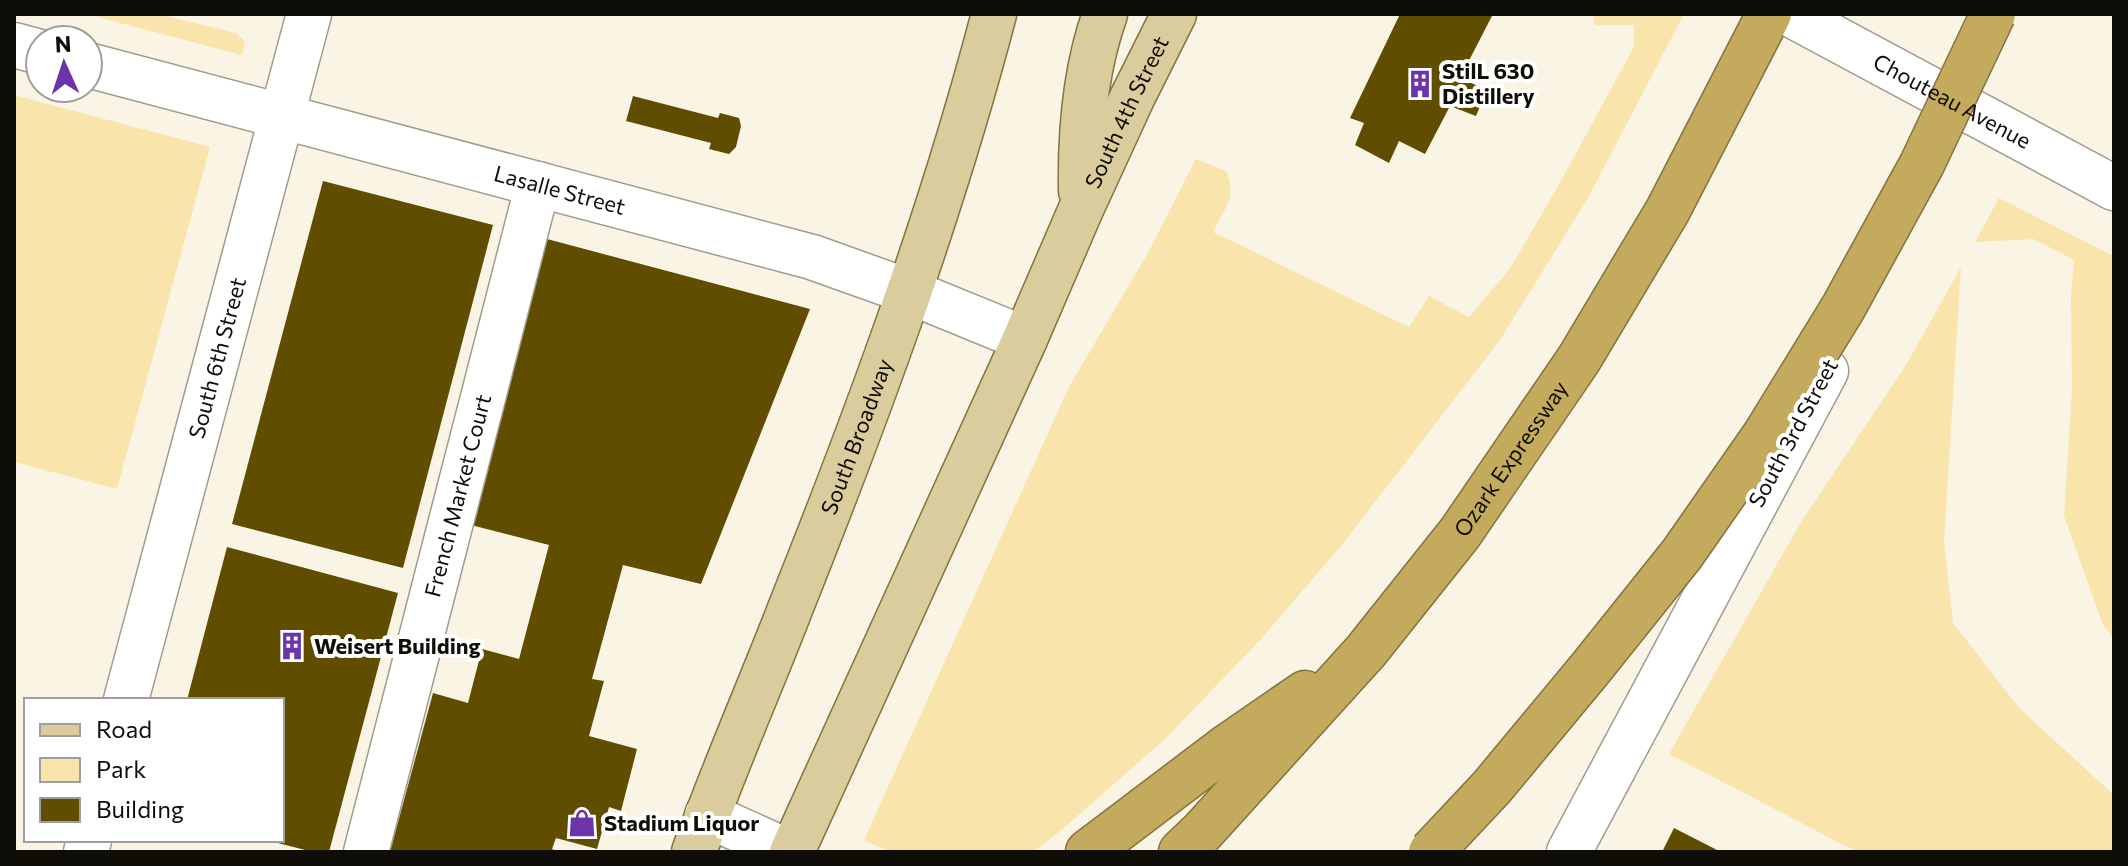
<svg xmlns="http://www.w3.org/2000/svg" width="2128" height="866" font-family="Commissioner,sans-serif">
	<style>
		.green { fill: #f9e5ab }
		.building { fill: #614d00 }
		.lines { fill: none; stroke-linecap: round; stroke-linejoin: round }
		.minor-casing { stroke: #a19c8e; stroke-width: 47 }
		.major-casing { stroke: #84733f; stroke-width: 47 }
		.highway-casing { stroke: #84733f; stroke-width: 47 }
		.minor { stroke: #fff; stroke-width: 44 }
		.major { stroke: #dbcc9e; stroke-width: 44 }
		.highway { stroke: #c3aa5d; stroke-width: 44 }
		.highway-bridge-casing { stroke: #84733f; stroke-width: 47; stroke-linecap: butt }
		.highway-bridge { stroke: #c3aa5d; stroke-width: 44 }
		.labels { text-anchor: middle; stroke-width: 8; stroke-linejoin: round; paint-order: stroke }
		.poi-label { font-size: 22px; font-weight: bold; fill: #0f0d08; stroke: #fff; text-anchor: start }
		.street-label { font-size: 22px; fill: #0f0d08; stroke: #fff }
	</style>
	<rect width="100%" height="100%" fill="#f9f4e4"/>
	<g class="green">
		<path d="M86,14H158L236,33L245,41L242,55Z"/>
		<path d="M1595,14H1684L1588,198L1500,340L1341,546L1261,639L1164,740L1065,827L1034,852H890L864,840L1069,387L1149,251L1196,159L1226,171C1238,199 1224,208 1213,232L1409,327L1429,296L1469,317L1509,270L1557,188L1634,47V25H1595L1593,20Z"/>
		<path d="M14,95L210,147L117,489L14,462Z"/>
		<path d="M1999,198L2114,256V639L2103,625L2064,516L2072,390L2071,298L2074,260L2034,239L1975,242Z"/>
		<path d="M1961,267L1944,542L1953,623L2020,709L2114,795V852H1857L1669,754L1801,522L1906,365Z"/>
	</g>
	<g class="building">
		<path d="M1400,14H1493L1460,78L1487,90L1476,116L1450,106L1425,154L1399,141L1389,163L1355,145L1364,123L1350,118Z"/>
		<path d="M633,96L718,118L720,113L739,118L741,126L736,147L729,154L709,149L711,143L626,121Z"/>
		<path d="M323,181L493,225L403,568L232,524Z"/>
		<path d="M547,239L810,309L701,584L623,565L592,679L604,681L589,736L637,749L621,811L609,807L597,849L556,838L552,849L559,852H390L433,693L468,703L482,649L519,659L549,545L471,525Z"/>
		<path d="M227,547L398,593L329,852H313L270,841L282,840V700H187Z"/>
		<path d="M1674,828L1721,852H1662Z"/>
	</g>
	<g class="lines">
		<defs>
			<g id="minor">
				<path id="s1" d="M1790,14L2114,188"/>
				<path d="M14,45L40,52"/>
				<path id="s2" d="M88,65L812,257L910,292L1025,339"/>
				<path id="s3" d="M126,700L309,14"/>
				<path d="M707,815L789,852"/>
				<path d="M86,852L89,840"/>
				<path id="s4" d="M366,852L538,184"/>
				<path d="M1569,852L1826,371"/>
			</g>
			<g id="major">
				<path d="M1081,191C1080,132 1085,70 1105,14"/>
				<path id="s5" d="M694,852C724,768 760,687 792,604C869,411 941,216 994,14"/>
				<path id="s6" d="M792,852L1025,339L1081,209L1132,98L1174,14"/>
			</g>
			<g id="highway">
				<path d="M1088,852L1228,746L1305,693"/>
				<path id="s7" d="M1181,852L1202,832L1366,651L1460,533L1579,359L1668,210L1769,14"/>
			</g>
		</defs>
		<use href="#minor" class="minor-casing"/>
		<use href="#major" class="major-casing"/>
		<use href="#highway" class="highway-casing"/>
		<use href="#minor" class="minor"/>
		<use href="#major" class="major"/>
		<use href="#highway" class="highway"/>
		<defs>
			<path id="highway-bridge" d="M1431,852L1492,787L1590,669L1682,554L1765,435L1843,308L1922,164L1993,14"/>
		</defs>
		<use href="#highway-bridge" class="highway-bridge-casing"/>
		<use href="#highway-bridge" class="highway-bridge"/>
	</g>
	<defs>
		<symbol id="building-bare" viewBox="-9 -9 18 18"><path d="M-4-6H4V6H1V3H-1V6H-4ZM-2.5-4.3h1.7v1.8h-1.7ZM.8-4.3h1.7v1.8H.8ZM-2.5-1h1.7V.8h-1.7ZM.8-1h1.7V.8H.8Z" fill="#6c34aa" stroke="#fff" stroke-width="2.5" paint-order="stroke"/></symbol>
		<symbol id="shop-bare" viewBox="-9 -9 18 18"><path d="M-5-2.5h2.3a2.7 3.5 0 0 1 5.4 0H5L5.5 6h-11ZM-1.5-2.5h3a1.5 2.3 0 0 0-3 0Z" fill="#6c34aa" stroke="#fff" stroke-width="2.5" paint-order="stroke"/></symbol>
	</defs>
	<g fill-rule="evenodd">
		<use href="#building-bare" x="1400" y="64" width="40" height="40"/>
		<use href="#building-bare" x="272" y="626" width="40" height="40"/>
		<use href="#shop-bare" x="562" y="803" width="40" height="40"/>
	</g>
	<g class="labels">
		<g class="poi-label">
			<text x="1442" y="79">StilL 630<tspan x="1442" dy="25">Distillery</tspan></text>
			<text x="314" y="654">Weisert Building</text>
			<text x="604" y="831">Stadium Liquor</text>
		</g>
		<g class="street-label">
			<text dy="8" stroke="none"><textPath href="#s1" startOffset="184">Chouteau Avenue</textPath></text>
			<text dy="8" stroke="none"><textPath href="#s6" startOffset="812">South 4th Street</textPath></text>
			<text dy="8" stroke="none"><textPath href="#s2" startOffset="488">Lasalle Street</textPath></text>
			<text dy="8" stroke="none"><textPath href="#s3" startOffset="354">South 6th Street</textPath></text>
			<text transform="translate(1793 433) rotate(-62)" y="8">South 3rd Street</text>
			<text dy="8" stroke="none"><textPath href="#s5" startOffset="446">South Broadway</textPath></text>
			<text dy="8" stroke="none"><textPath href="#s7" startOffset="514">Ozark Expressway</textPath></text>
			<text dy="8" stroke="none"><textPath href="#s4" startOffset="368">French Market Court</textPath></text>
		</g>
	</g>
	<rect width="2128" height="866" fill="none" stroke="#0f0d08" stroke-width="32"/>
	<rect x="24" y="698" width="260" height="144" fill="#ffffff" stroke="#9f9e9c" stroke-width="2"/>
	<rect x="40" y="724" width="40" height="12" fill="#dbcc9e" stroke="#9f9e9c" stroke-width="2"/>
	<text x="96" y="738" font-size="24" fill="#0f0d08">Road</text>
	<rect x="40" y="758" width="40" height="24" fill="#f9e5ab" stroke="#9f9e9c" stroke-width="2"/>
	<text x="96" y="778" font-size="24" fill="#0f0d08">Park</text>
	<rect x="40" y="798" width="40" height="24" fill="#614d00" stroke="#9f9e9c" stroke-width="2"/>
	<text x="96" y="818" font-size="24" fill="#0f0d08">Building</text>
	<g transform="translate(64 64) rotate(357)"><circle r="38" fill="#ffffff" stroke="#9f9e9c" stroke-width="2"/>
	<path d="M0-6L14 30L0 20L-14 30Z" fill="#6c34aa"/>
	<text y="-12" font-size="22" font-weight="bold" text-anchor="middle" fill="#0f0d08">N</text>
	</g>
</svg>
